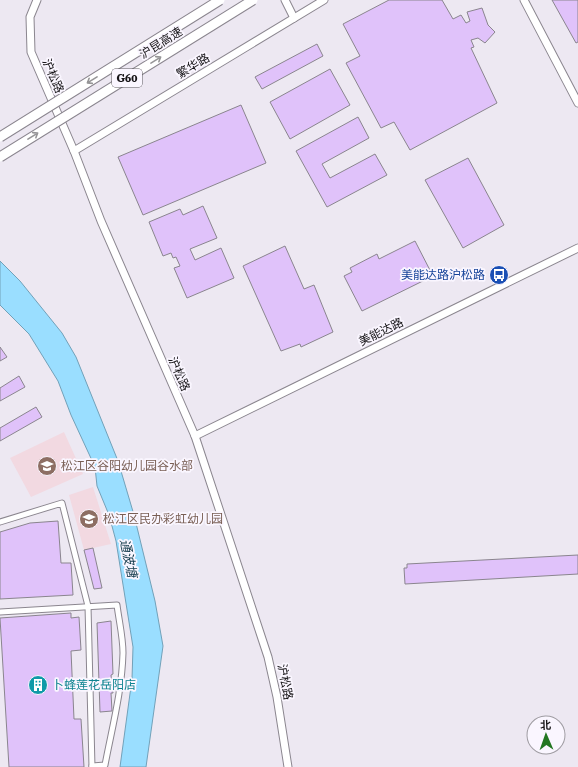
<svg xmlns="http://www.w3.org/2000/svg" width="578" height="767" font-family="'Roboto Serif','Noto Sans SC',serif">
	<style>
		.education { fill: #f2d9e1 }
		.water { fill: #9adeff; stroke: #72a1b9 }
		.building { fill: #e0c2fa; stroke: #8a858e }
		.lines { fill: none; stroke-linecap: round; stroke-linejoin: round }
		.street-casing { stroke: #8b868f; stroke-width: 7 }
		.secondary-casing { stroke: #8b868f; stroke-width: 9 }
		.street { stroke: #fff; stroke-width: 5 }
		.secondary { stroke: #fff; stroke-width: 7 }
		.highway-bridge-casing { stroke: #8b868f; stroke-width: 11; stroke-linecap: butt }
		.highway-bridge { stroke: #fff; stroke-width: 9 }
		.oneway { stroke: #969597 }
		.labels { text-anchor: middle; stroke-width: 3.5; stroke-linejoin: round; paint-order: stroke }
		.shield { fill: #faf6ff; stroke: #5a585d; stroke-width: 1 }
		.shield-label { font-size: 11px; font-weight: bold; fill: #161417 }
		.street-label { font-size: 12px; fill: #161417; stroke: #faf6ff }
		.transit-label { font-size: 12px; fill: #164399; stroke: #faf6ff; text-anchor: end }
		.education-label { font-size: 12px; fill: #785e54; stroke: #faf6ff; text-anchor: start }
		.culture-label { font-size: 12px; fill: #0d838f; stroke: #faf6ff; text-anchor: start }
		.water-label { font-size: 13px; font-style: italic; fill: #123a4b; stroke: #faf6ff }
	</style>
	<rect width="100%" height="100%" fill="#ede8f2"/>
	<g class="education">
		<path d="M64,432L83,474L31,497L10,458Z"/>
		<path d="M93,487L111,544L84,550L69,495Z"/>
	</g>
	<path class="water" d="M0,261L20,281L62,333L76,357L118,461L134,515L155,601L163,646L146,767H120L132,679L133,647L116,541L109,515L97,486L95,467L71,415L58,381L29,334L0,305Z"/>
	<g class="building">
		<path d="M389,0H442L453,19L461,15L466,23L470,21L467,12L482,8L488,25L495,32L485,43L478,38L471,40L474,47L471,48L497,103L410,150L394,122L381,128L346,63L360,56L343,24Z"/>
		<path d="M552,0H578V42L576,43Z"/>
		<path d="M317,44L323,56L262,89L255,77Z"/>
		<path d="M330,69L350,105L290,139L270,102Z"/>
		<path d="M241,105L266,163L143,215L118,157Z"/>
		<path d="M358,117L369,138L322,164L330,178L375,154L387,175L327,207L296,151Z"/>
		<path d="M468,158L504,225L463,248L425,180Z"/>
		<path d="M203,206L217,238L190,249L195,260L221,248L234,278L187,298L174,268L180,266L176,257L173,258L171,253L163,256L149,222L180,209L183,215Z"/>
		<path d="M415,241L433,276L362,311L344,276L352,272L350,268L377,254L379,259Z"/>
		<path d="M285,246L304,289L314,285L333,332L301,347L300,344L281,351L243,266Z"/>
		<path d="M0,347L7,357L0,361Z"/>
		<path d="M19,376L25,387L0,401V388Z"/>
		<path d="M36,407L42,417L0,441V428Z"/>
		<path d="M58,521L61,563H71L73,595L0,599V532L30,523Z"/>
		<path d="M93,548L102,588L94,589L84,550Z"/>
		<path d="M578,555V574L405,584L404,568H407V564Z"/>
		<path d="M71,613V618L79,617L81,650L71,651L74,719H81L84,767H9L0,618Z"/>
		<path d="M111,621L113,674L111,675L113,693H111L112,711L100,712L97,623Z"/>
	</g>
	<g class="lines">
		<defs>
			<g id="street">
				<path d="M0,522L62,503L88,606L92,767"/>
				<path d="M0,612L117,605C119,621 123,637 123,653C122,691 112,728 105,765L92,766"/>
			</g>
			<g id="secondary">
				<path d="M37,0L30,17L31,52L74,151L101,221L195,436L268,657L277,697L288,767"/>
				<path d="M285,0L294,18"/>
				<path d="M524,0L578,103"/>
				<path d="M74,151L324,0"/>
				<path d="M195,436L578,248"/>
			</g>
		</defs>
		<use href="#street" class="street-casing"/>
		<use href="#secondary" class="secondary-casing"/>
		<use href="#street" class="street"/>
		<use href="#secondary" class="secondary"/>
		<defs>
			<g id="highway-bridge">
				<path d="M0,137L220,0"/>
				<path d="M0,157L253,0"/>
			</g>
		</defs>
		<use href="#highway-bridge" class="highway-bridge-casing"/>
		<use href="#highway-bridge" class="highway-bridge"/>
	</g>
	<defs><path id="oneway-shaft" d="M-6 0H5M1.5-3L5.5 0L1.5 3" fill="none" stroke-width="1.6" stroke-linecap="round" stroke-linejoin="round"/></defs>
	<g class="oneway">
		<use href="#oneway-shaft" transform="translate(156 60) rotate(-32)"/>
		<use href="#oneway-shaft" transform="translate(92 80) rotate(148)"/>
		<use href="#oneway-shaft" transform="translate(33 136) rotate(-32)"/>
	</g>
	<defs>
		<symbol id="bus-disc" viewBox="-11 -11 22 22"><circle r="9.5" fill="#1a4fb4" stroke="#faf6ff"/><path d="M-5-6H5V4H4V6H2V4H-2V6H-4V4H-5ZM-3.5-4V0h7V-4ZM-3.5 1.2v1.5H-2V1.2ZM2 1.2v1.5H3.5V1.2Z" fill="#fff"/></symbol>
		<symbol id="school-disc" viewBox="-11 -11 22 22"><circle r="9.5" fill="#8d6e63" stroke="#faf6ff"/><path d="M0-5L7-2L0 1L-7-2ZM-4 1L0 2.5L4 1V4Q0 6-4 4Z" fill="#fff"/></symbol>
		<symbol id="building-disc" viewBox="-11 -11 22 22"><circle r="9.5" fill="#0f9aa8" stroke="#faf6ff"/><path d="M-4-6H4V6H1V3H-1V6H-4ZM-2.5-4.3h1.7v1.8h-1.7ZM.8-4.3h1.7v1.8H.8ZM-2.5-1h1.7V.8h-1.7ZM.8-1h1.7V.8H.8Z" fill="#fff"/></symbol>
	</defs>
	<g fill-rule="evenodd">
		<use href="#bus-disc" x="488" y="264" width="22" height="22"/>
		<use href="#school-disc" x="36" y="455" width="22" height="22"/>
		<use href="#school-disc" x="78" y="508" width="22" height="22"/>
		<use href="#building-disc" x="27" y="674" width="22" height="22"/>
	</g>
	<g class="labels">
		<rect class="shield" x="112" y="69" width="30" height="18" rx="3"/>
		<g class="shield-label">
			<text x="127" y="82">G60</text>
		</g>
		<g class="street-label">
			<text transform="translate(161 43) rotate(-32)" y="4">沪昆高速</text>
			<text transform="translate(193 66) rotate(-31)" y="4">繁华路</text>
			<text transform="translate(53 76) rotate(67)" y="4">沪松路</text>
			<text transform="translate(381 332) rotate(-26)" y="4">美能达路</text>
			<text transform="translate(179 374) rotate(67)" y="4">沪松路</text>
			<text transform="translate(285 682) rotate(79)" y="4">沪松路</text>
		</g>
		<g class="transit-label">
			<text x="485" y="279">美能达路沪松路</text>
		</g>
		<g class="education-label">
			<text x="61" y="470">松江区谷阳幼儿园谷水部</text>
			<text x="103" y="523">松江区民办彩虹幼儿园</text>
		</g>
		<g class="culture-label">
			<text x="52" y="689">卜蜂莲花岳阳店</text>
		</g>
		<g class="water-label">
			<text transform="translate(129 558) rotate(78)" y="5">通波塘</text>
		</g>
	</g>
	<g transform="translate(546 735) rotate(358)"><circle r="19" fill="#faf6ff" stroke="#9f9ca2"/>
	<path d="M0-3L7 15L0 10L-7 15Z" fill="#227621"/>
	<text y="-6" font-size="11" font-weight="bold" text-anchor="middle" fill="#161417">北</text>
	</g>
</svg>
